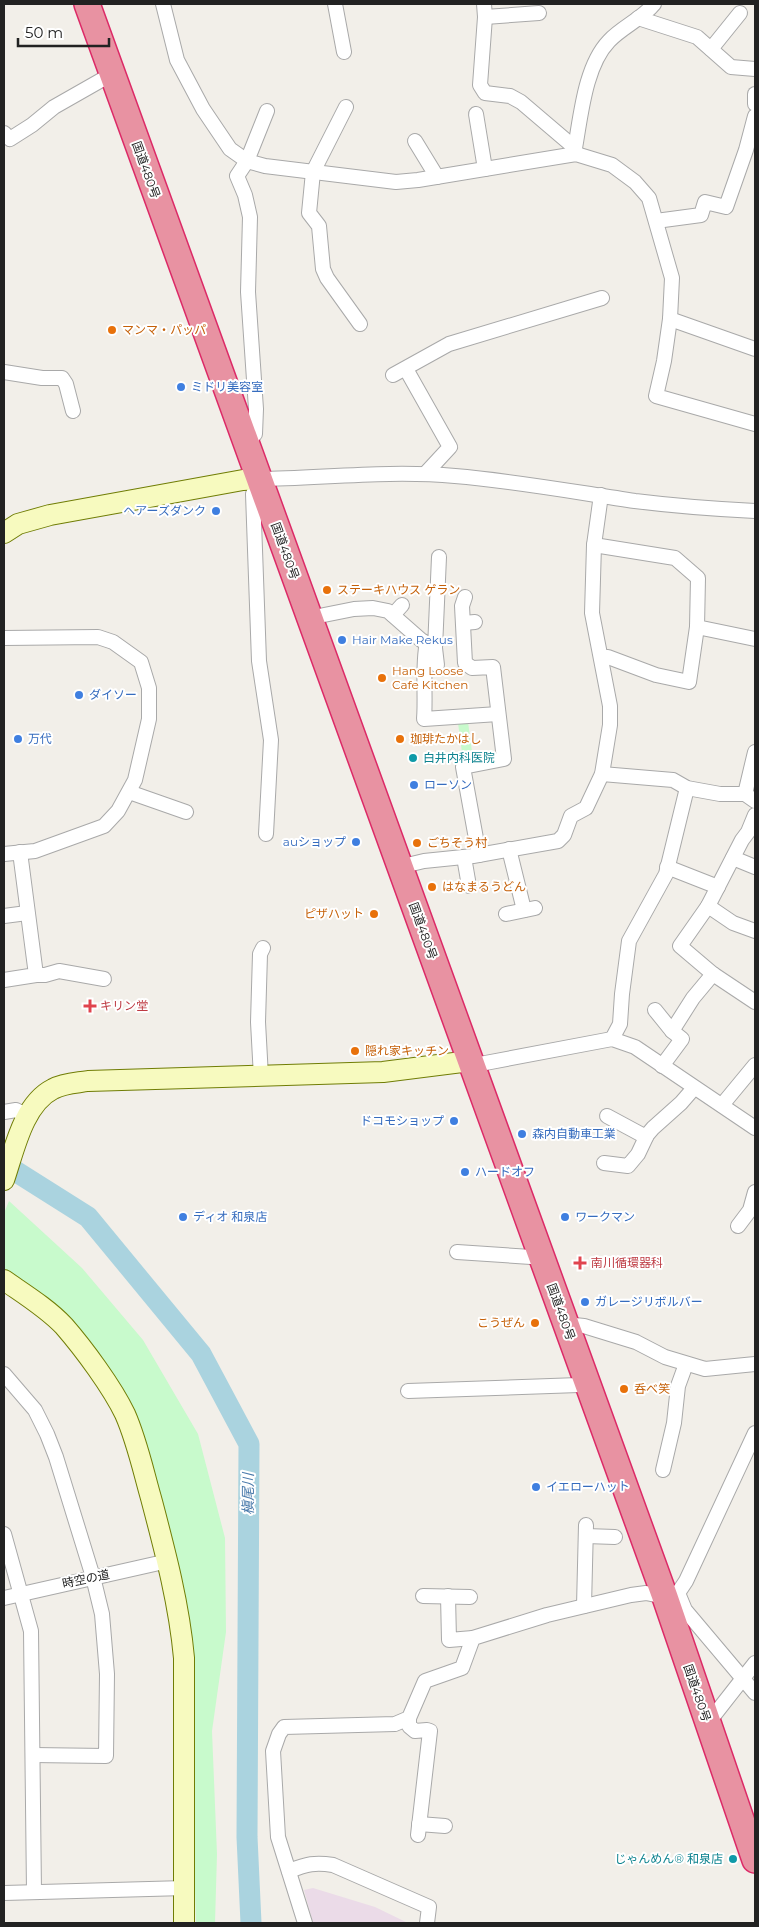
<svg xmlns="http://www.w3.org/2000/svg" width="759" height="1927" font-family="Montserrat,'Noto Sans JP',sans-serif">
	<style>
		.industrial { fill: #ebdbe8 }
		.park { fill: #c8facc }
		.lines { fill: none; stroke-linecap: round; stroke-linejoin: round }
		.river { stroke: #aad3df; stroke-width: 21 }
		.street-casing { stroke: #a9a9a9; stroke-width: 16 }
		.secondary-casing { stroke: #707d05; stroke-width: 22 }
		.highway-casing { stroke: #dc2a67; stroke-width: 28 }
		.street { stroke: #fff; stroke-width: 14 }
		.secondary { stroke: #f7fabf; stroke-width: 20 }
		.highway { stroke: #e892a2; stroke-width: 25 }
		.food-dot { fill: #e8710a; stroke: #fff; stroke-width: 2 }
		.shop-dot { fill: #3f7fe0; stroke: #fff; stroke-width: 2 }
		.culture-dot { fill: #0f9aa8; stroke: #fff; stroke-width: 2 }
		.health-dot { fill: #e0444e; stroke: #fff; stroke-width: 2 }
		.labels { text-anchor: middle; stroke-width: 4; stroke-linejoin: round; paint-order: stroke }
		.street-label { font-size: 12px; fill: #222; stroke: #fff }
		.food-label { font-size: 12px; fill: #c56008; stroke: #fff; text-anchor: start }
		.shop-label { font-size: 12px; fill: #366cbe; stroke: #fff; text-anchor: start }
		.culture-label { font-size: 12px; fill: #0d838f; stroke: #fff; text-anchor: start }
		.health-label { font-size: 12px; fill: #be3a42; stroke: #fff; text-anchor: start }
		.water-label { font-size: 14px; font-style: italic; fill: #4a7aab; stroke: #fff }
	</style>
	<rect width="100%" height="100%" fill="#f2efe9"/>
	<path class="industrial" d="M313,1888L375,1907L408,1923H313L304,1890Z"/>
	<g class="park">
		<path d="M468,722L473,759L463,760L458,723Z"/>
		<path d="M9,1201L82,1268L143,1340L198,1434L225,1538L226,1632L212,1731L217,1854L215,1923H196L188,1657L159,1507L81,1339L4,1268V1213Z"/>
	</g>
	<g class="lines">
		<path class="river" d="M4,1164L88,1217L201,1354L249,1444L247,1837L251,1923"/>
		<defs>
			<g id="street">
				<path d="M163,4L177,60L203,109L230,149L247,161L265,166L396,182L418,180L576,154L612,165L635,182L649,198L672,278L670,319L664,361L656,396L755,424"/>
				<path d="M335,4L344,52"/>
				<path d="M484,4L485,17L480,85L485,93L510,96L521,102L575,148"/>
				<path d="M485,17L539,13"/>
				<path d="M638,18L697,37L731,67L755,69"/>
				<path d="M711,49L740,13"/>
				<path d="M755,94V104"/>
				<path d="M346,107L313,172L309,213L319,226L323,269L327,278L360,324"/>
				<path d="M476,114L485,169"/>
				<path d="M4,133L10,139L32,125L54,107L112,74"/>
				<path d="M415,141L437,177"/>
				<path d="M576,154L575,148C581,115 585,66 609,41C622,27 642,19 654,4"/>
				<path d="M656,221L701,215L705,202L726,207L746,150L755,116"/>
				<path d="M670,319L755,349"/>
				<path d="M406,369L450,447L425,474"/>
				<path d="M4,372L42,378H62L66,384L73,411"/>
				<path d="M393,375L449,344L602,298"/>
				<path d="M246,444L255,434L256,409L248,292L250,217L245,195L237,176L247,161L267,111"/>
				<path d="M594,545L675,558L698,578L697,627L755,639"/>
				<path d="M465,597L462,606L465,663L472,668L493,667L504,759L463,767L479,855"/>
				<path d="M393,615L402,605"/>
				<path d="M309,618L354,609L373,608L388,611L421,640L435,648L439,557"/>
				<path d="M463,623L475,622"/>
				<path d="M4,638L98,637L113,642L141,662L149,688V719L135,780L118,811L104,826L35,851L4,854"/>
				<path d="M427,643C422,663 426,697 424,719L498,714"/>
				<path d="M435,648L437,665"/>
				<path d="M601,657H608L656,675L689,682L697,627"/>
				<path d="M602,774L673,780L687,788L720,794H745L755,801"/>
				<path d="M129,792L186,812"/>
				<path d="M745,794L755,752"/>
				<path d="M755,815L748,832L742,840L708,906L680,946L713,974L755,1002"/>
				<path d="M266,834L271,740L259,661L253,494L259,479C324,478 390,470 455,476C515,481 575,492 635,501C675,506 715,509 755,511"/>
				<path d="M509,849L524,910"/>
				<path d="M464,857L469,886"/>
				<path d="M733,858L755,867"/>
				<path d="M399,867L424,861L473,856L558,841L564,835L571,816L586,808L602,774L610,725V706L592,613L594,545L601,495"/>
				<path d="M667,867L718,887"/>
				<path d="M708,906L733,923L755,931"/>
				<path d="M506,914L535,908"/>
				<path d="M4,916L27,913"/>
				<path d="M36,975H45L59,971L104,979"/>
				<path d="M4,980L36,975L20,852"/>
				<path d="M655,1010L672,1031L682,1039L662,1066"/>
				<path d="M672,1031L693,998L713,974"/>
				<path d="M612,1039L620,1024L622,994L629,941L666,874L687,788"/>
				<path d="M470,1061L480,1064L612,1039L635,1047L755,1128"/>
				<path d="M261,1077L258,1022L260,954L263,948"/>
				<path d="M722,1105L755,1065"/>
				<path d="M4,1112L16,1110L27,1116"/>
				<path d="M607,1116L646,1137"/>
				<path d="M604,1163L628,1166L638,1154L647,1135L653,1128L681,1103L694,1088"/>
				<path d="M738,1226L750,1210L755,1192"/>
				<path d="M457,1252L531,1257L540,1253"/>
				<path d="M565,1324L584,1326L636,1342L665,1357L705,1369L755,1364"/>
				<path d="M4,1374L35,1410L47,1434L56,1457L93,1577L102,1614L107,1674L106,1756L33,1755"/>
				<path d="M408,1391L579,1385L587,1383"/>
				<path d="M663,1470L674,1423L678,1386L686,1364"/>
				<path d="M4,1534L31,1631L34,1892"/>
				<path d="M586,1536L615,1537"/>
				<path d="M678,1593L685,1610L755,1693"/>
				<path d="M423,1596L470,1597"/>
				<path d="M448,1596L449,1640L473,1638"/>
				<path d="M4,1598L168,1561"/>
				<path d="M584,1606L586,1525"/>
				<path d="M409,1718V1726L415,1731L427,1730L430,1731L418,1835"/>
				<path d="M708,1723L755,1663"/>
				<path d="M419,1824L445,1826"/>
				<path d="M289,1871C307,1864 315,1862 333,1865L429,1907L427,1923"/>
				<path d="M4,1893L185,1888"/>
				<path d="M305,1923L278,1837L273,1751L279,1734L284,1727L395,1724L409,1718L425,1681L462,1668L473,1638L547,1615L631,1595L646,1593L665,1597L678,1593L686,1581L755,1433"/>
			</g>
			<g id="secondary">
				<path d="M4,533L18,524L50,515L243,480L259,479"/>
				<path d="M4,1180C14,1151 23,1104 53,1089C64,1083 76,1083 88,1081L383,1072L470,1061"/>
				<path d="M4,1280C24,1294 47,1308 64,1326C84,1349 112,1387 125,1414C137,1441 143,1470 151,1498C165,1551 179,1603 184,1658V1923"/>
			</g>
			<path id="highway" d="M87,4L665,1597L755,1860"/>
		</defs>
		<use href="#street" class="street-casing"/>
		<use href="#secondary" class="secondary-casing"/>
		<use href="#highway" class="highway-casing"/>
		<use href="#street" class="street"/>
		<use href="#secondary" class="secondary"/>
		<use href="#highway" class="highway"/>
	</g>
	<g class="food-dot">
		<circle cx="112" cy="330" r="5"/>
		<circle cx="327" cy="590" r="5"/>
		<circle cx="382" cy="678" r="5"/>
		<circle cx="400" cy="739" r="5"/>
		<circle cx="417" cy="843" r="5"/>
		<circle cx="432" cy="887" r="5"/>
		<circle cx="374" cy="914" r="5"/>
		<circle cx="355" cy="1051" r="5"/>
		<circle cx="535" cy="1323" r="5"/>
		<circle cx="624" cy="1389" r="5"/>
	</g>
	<g class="shop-dot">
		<circle cx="181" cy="387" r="5"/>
		<circle cx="216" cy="511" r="5"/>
		<circle cx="342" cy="640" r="5"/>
		<circle cx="79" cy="695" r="5"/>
		<circle cx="18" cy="739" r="5"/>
		<circle cx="414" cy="785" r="5"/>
		<circle cx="356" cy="842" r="5"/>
		<circle cx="454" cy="1121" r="5"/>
		<circle cx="522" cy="1134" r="5"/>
		<circle cx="465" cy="1172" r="5"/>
		<circle cx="183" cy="1217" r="5"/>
		<circle cx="565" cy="1217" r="5"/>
		<circle cx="585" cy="1302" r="5"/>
		<circle cx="536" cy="1487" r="5"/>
	</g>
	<g class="culture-dot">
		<circle cx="413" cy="758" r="5"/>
		<circle cx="733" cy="1859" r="5"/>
	</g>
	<g class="health-dot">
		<path d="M87.5 998.5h5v5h5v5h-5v5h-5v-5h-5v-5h5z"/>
		<path d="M577.5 1255.5h5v5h5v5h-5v5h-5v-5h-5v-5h5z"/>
	</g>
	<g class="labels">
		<g class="street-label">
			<text transform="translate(146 170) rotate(70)" y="4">国道480号</text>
			<text transform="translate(285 551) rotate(70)" y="4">国道480号</text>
			<text transform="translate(423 931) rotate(70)" y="4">国道480号</text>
			<text transform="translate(561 1312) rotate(70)" y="4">国道480号</text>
			<text transform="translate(86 1579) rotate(-12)" y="4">時空の道</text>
			<text transform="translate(697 1693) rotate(71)" y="4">国道480号</text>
		</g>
		<g class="food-label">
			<text x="122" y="334">マンマ・パッパ</text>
			<text x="337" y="594">ステーキハウス ゲラン</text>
			<text x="392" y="675">Hang Loose<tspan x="392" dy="14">Cafe Kitchen</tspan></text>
			<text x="410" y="743">珈琲たかはし</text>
			<text x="427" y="847">ごちそう村</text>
			<text x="442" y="891">はなまるうどん</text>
			<text x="364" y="918" text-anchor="end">ピザハット</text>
			<text x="365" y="1055">隠れ家キッチン</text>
			<text x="525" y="1327" text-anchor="end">こうぜん</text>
			<text x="634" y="1393">呑べ笑</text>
		</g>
		<g class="shop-label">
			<text x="191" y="391">ミドリ美容室</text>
			<text x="206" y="515" text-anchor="end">ヘアーズダンク</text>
			<text x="352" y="644">Hair Make Rekus</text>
			<text x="89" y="699">ダイソー</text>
			<text x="28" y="743">万代</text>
			<text x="424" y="789">ローソン</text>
			<text x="346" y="846" text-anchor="end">auショップ</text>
			<text x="444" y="1125" text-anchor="end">ドコモショップ</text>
			<text x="532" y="1138">森内自動車工業</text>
			<text x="475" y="1176">ハードオフ</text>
			<text x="193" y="1221">ディオ 和泉店</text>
			<text x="575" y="1221">ワークマン</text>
			<text x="595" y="1306">ガレージリボルバー</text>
			<text x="546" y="1491">イエローハット</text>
		</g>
		<g class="culture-label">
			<text x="423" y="762">白井内科医院</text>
			<text x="723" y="1863" text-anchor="end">じゃんめん® 和泉店</text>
		</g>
		<g class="health-label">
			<text x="100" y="1010">キリン堂</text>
			<text x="591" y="1267">南川循環器科</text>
		</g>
		<g class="water-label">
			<text transform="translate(248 1494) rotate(-90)" y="5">槇尾川</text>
		</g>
	</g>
	<rect width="759" height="1927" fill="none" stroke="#222222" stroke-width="10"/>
	<path d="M18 38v8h91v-8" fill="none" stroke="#222222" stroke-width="2.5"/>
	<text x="25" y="38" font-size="15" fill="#222222" stroke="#ffffff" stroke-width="4" paint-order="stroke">50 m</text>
</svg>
